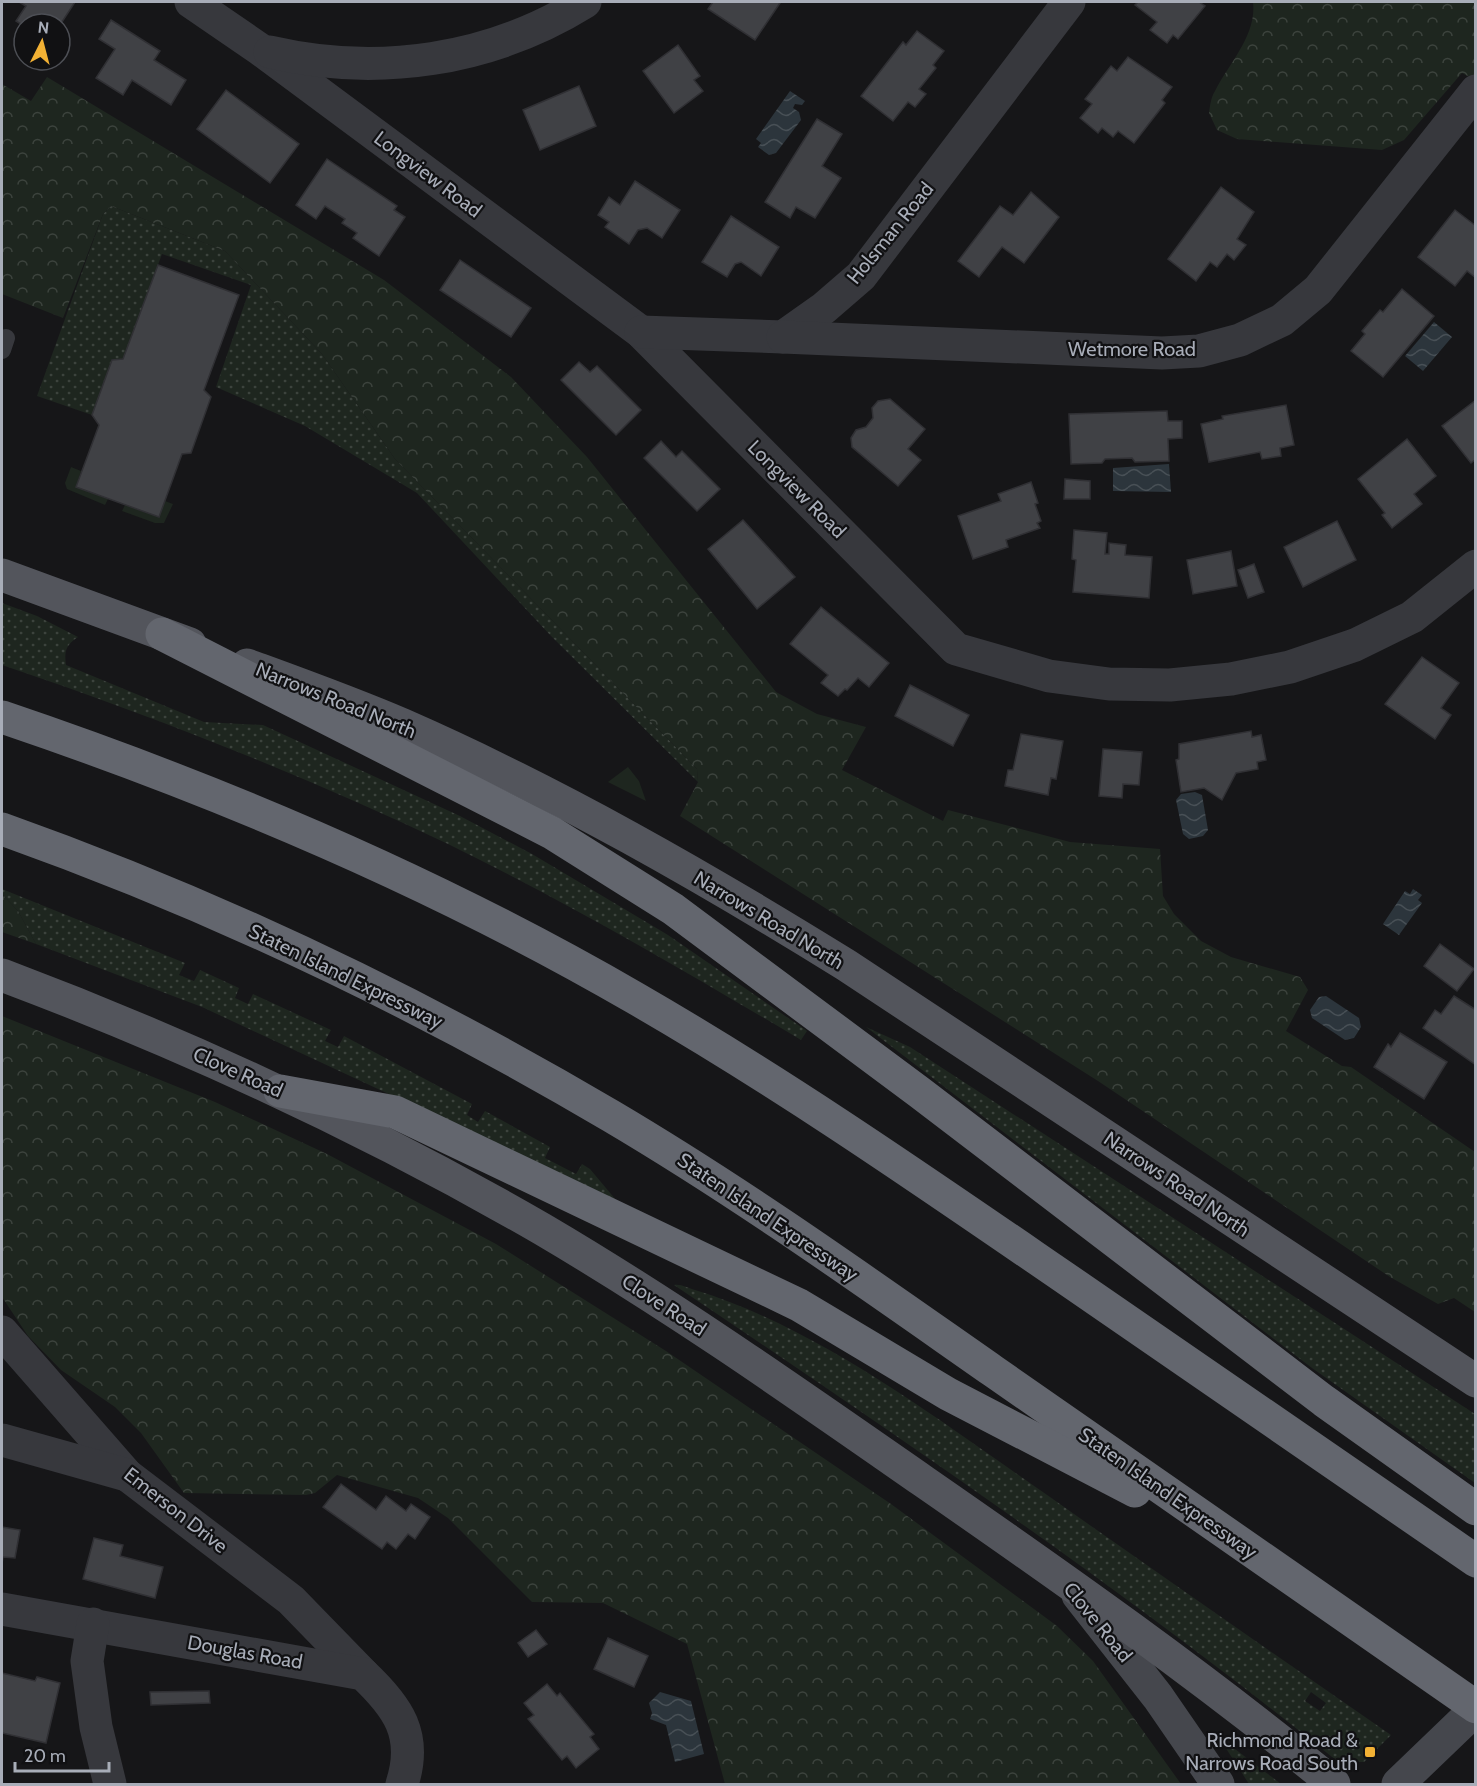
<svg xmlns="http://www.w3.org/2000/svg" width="1477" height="1786" font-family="Cabin,sans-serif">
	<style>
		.grass { fill: url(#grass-dots); fill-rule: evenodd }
		.forest { fill: url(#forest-crowns) }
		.green { fill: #1e261f }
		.water { fill: url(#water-waves) }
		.building { fill: #404145; stroke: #303034; stroke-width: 1.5 }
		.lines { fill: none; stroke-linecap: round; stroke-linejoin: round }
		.service { stroke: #37383d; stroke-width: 18 }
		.minor { stroke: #37383d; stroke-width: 33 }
		.secondary { stroke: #45474d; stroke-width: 33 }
		.primary { stroke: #53555c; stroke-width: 33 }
		.motorway { stroke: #63666e; stroke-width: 33 }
		.poi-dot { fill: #f2b134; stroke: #111113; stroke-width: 2 }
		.labels { text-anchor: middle; stroke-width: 4.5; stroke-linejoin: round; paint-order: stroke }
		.street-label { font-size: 20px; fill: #a8adb8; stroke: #111113 }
		.poi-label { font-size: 20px; fill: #a8adb8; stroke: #111113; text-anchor: end }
	</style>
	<defs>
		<pattern id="grass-dots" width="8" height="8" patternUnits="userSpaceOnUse" patternTransform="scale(1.5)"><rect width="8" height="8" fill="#1e261f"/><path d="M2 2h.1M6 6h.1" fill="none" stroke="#3c433d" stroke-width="1.8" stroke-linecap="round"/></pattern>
		<pattern id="forest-crowns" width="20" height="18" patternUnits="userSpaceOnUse" patternTransform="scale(1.5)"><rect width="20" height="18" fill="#1e261f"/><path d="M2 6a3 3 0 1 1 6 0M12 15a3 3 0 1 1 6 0" fill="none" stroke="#3c433d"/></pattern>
		<pattern id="water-waves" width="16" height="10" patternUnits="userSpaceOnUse" patternTransform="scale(1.5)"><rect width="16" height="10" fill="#2c353c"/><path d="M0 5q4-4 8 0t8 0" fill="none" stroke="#485056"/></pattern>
	</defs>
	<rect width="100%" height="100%" fill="#161618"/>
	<g class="grass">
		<path d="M111,206L225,251L322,354L395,459L697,769L698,782L551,636L417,493L305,426L216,387L251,285L162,254L123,359L112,361L92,415L37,396L103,214Z"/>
		<path d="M2,603L37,616L78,637C66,645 64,651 66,665L204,722L263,725L460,816L532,854L668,935L807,1031L801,1040C685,971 569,903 448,844C303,775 153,716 2,665Z"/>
		<path d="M2,889L185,963L179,975L194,981L200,970L239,988L235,998L248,1004L253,994L331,1030L325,1041L338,1047L344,1036L472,1104L467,1115L478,1122L485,1111L550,1147L545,1158L576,1174L582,1164L590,1169L616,1200L202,1007L36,944L18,911L2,894Z"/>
		<path d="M866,1027L910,1047L1475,1414V1483L1312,1368Z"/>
		<path d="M674,1285C682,1284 687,1288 695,1290C820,1328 943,1423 1050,1497C1163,1577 1277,1656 1391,1735L1364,1762H1352L1347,1769C1132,1595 903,1439 674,1285ZM1311,1692L1326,1703L1320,1711L1305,1701Z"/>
		<path d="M1218,1736L1281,1784H1249Z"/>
	</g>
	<g class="forest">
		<path d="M1253,2H1475V80L1462,73L1404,140L1382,150L1237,139L1217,130L1209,113C1210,106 1211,97 1215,91C1229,63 1257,35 1253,2Z"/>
		<path d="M47,77L384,280L511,377L587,457L776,692L817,714L866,727L842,770L943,821L948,810L1070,842L1160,849L1163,896L1174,914L1201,941L1231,957L1300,977L1308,990L1286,1031L1342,1066L1351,1067L1475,1152V1312L1454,1298L1438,1304L1390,1277L1098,1081L680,816L698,782L697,769L395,459L322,354L225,251L111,206L103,214L63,318L2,294V84L31,101Z"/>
		<path d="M2,894L18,911L36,944L2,932Z"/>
		<path d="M2,1016L215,1102L327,1154L496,1244L666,1351L891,1504L1057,1626L1093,1661L1181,1784H725L687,1644L603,1603L532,1602L448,1518L418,1498L337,1475L315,1493L306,1495L184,1493L141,1433L115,1407L61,1370L28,1336L2,1297Z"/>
	</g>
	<g class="green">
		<path d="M71,467L81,471L76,487L108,499L105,505L67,489L65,483Z"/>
		<path d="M165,501L173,504L164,523H155L122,511L125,505L158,517Z"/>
		<path d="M628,767L639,781L646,801L608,782Z"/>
	</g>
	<g class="water">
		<path d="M790,91L805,101L802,105L795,104L793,108L799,112L801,120L776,153L769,155L758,147L761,143L756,139Z"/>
		<path d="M1434,322L1452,337L1423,371L1405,356Z"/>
		<path d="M1169,464L1171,492L1113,491V468Z"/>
		<path d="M1195,792L1202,795L1208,830L1203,836L1189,839L1183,834L1176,800L1181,794Z"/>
		<path d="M1413,889L1422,895L1418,900L1422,903L1399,935L1383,924L1405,891L1410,894Z"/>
		<path d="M1326,996L1359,1018L1361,1027L1354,1038L1345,1040L1312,1018L1310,1010L1319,997Z"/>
		<path d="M660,1692L691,1701L704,1754L675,1762L666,1725L650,1719L652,1713L649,1703Z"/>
	</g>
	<g class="building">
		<path d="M19,2H75L60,25L45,18L42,24L24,26L16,21L26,6Z"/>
		<path d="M713,2H778L780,3L755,40L708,9Z"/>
		<path d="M1138,2H1199L1205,6L1178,39L1173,35L1167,43L1150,30L1157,22L1135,5Z"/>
		<path d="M111,20L160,51L154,60L186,80L171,105L132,80L123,95L96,78L115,49L99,39Z"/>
		<path d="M917,31L944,51L933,65L936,68L919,89L926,94L915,107L908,102L893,121L861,96L903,42L906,45Z"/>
		<path d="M678,45L700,76L694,80L703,91L674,113L643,71Z"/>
		<path d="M1128,57L1172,87L1162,100L1165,103L1134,143L1118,131L1113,137L1102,128L1098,133L1080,118L1092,104L1085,99L1111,66L1117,71Z"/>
		<path d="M579,86L596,126L540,150L523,110Z"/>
		<path d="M226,90L299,144L270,183L197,129Z"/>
		<path d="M817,119L842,134L822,166L841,178L815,218L796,207L790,218L765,202Z"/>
		<path d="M327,159L397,206L394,210L405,217L379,256L353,238L357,233L342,223L345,219L325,206L316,219L296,205Z"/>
		<path d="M635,181L680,210L662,238L647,228L638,230L629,244L605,227L609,222L598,215L609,197L620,205Z"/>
		<path d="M1221,187L1254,212L1237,239L1246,245L1234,260L1227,254L1217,267L1210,262L1196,281L1168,259Z"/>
		<path d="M1031,192L1059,217L1024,263L1002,247L979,277L958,261L1000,206L1013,215Z"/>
		<path d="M1455,210L1476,226V278L1467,271L1455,286L1418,257Z"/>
		<path d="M731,216L779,247L761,276L741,262L735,264L727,277L702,262Z"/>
		<path d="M460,260L531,308L511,337L440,290Z"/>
		<path d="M158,265L239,295L204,390L211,397L191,453L182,454L159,517L76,487L99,425L92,415L112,360L123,359Z"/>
		<path d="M1402,289L1434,316L1383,377L1351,351L1365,334L1362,331L1380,310L1383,312Z"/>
		<path d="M579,362L590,372L597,366L641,410L616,435L561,380Z"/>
		<path d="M890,399L925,429L908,449L921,460L898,486L852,447L851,438L856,430L866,427L873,418L872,408L878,401Z"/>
		<path d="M1476,400V459L1471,463L1442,426Z"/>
		<path d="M1286,405L1294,445L1280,448L1281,456L1262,459L1260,452L1209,462L1201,424L1223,419L1222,416Z"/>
		<path d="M1167,411L1168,421H1182V438L1168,439L1169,461L1135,462L1132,458L1105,459L1102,463L1071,464L1069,414Z"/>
		<path d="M1407,439L1436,476L1414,494L1422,504L1392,528L1382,515L1385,513L1358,479Z"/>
		<path d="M661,441L676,457L682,451L720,489L697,511L644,458Z"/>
		<path d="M1065,479L1090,481V499H1064Z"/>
		<path d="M1031,482L1038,503L1035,504L1041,521L1037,523L1040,528L1006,540L1008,547L973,559L958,516L1001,501L998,494Z"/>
		<path d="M743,520L795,577L757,609L708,549Z"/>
		<path d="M1337,521L1356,560L1303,587L1284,547Z"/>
		<path d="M1074,530L1107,533L1105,554H1109V543L1126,545L1125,555L1152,557L1149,598L1073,592L1076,560L1072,559Z"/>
		<path d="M1231,551L1237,586L1193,594L1187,560Z"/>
		<path d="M1254,564L1264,592L1248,598L1238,570Z"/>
		<path d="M821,607L889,663L869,687L858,678L847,690L845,689L838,696L821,683L828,675L790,644Z"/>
		<path d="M1422,657L1459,683L1441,708L1451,715L1435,739L1385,704Z"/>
		<path d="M910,685L969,715L953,746L895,716Z"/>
		<path d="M1251,731L1252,737L1261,735L1266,760L1257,762L1258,769L1236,773L1222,800L1204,788L1181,792L1176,760L1179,759V744Z"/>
		<path d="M1021,734L1063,741L1056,779L1051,778L1048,795L1005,786L1008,770H1013Z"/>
		<path d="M1103,749L1142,752L1139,785L1123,784L1122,798L1099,796Z"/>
		<path d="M1440,944L1474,969L1457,991L1424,966Z"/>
		<path d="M1454,996L1476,1010V1065L1423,1028L1435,1010L1441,1014Z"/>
		<path d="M1400,1033L1447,1062L1424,1099L1374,1067L1388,1044L1391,1047Z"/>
		<path d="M341,1484L376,1510L386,1496L406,1511L411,1504L430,1517L415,1539L408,1534L396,1549L387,1542L382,1549L323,1507Z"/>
		<path d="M2,1527L20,1530L15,1558L3,1557L2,1564Z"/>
		<path d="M94,1538L123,1545L120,1556L163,1567L155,1598L83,1579Z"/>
		<path d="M536,1630L547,1644L528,1657L518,1643Z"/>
		<path d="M608,1638L648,1656L634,1687L594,1669Z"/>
		<path d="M2,1673L35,1681L37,1677L60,1683L46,1743L2,1733Z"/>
		<path d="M547,1684L557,1696L560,1693L594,1734L590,1737L599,1749L576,1768L567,1756L562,1760L528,1719L534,1715L524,1703Z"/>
		<path d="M209,1691L210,1703L151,1705L150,1692Z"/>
	</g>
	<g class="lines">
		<path class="service" d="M2,350L6,338"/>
		<g class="minor">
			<path d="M191,2L261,50L641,332L956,649L1049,676L1109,684L1170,685L1231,679L1290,667L1355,645L1412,617L1476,566"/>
			<path d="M270,52C378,77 490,61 585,2"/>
			<path d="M641,332L783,337L824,308L861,276L1069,2"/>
			<path d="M783,337L1162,353L1199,351L1240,340L1282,320L1318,290L1476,91"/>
			<path d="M2,1332L127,1475L291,1600L363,1674"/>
			<path d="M2,1440L127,1475"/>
			<path d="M2,1609L363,1674C398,1707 418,1735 402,1784"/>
			<path d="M93,1624L87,1661L96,1727L110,1784"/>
		</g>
		<g class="secondary">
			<path d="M1078,1595L1158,1697L1218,1784"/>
			<path d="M1398,1784L1476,1709"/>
		</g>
		<g class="primary">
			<path d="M2,575L190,644"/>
			<path d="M247,665C299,684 352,703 403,725C556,792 704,877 846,965L1476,1381"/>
			<path d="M2,975C188,1045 369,1129 542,1229C673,1306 798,1394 923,1481C1063,1578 1202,1676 1334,1784"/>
		</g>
		<g class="motorway">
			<path d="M162,634L552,833L673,909L919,1092L1324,1401L1476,1509"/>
			<path d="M2,717C221,791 435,882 635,998C779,1081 915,1175 1052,1269C1193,1366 1334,1464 1476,1561"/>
			<path d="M2,829C213,904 418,1002 611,1116C743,1194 867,1283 993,1371C1154,1483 1315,1595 1476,1707"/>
			<path d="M280,1091L395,1112L799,1305L948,1394L1135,1491"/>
		</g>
	</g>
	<rect class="poi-dot" x="1364" y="1746" width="12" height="12" rx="3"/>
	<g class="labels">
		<g class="street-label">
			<text transform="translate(428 174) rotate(37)" y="7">Longview Road</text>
			<text transform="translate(890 233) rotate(-51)" y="7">Holsman Road</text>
			<text x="1132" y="356">Wetmore Road</text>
			<text transform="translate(797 489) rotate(45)" y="7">Longview Road</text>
			<text transform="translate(336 700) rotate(22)" y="7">Narrows Road North</text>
			<text transform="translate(769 920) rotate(31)" y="7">Narrows Road North</text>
			<text transform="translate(346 976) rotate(26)" y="7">Staten Island Expressway</text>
			<text transform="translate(238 1072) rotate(24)" y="7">Clove Road</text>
			<text transform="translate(1177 1184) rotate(34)" y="7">Narrows Road North</text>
			<text transform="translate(768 1217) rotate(34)" y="7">Staten Island Expressway</text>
			<text transform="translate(664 1305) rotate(33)" y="7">Clove Road</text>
			<text transform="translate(1168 1493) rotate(35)" y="7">Staten Island Expressway</text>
			<text transform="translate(176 1510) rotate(38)" y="7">Emerson Drive</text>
			<text transform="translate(1098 1622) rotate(51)" y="7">Clove Road</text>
			<text transform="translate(245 1652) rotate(10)" y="7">Douglas Road</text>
		</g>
		<g class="poi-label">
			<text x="1358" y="1747">Richmond Road &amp;<tspan x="1358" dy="23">Narrows Road South</tspan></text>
		</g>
	</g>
	<rect width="1477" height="1786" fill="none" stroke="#a8adb8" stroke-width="6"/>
	<g transform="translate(42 42) rotate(6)"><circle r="28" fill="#111113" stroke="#4d4f55" stroke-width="1.5"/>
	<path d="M0-4.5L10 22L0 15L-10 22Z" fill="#f2b134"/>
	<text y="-9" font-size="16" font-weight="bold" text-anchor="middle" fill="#a8adb8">N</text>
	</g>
	<path d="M15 1762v9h94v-9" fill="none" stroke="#a8adb8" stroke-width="3"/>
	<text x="24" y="1762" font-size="18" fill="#a8adb8" stroke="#111113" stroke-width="4.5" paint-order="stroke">20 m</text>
</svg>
